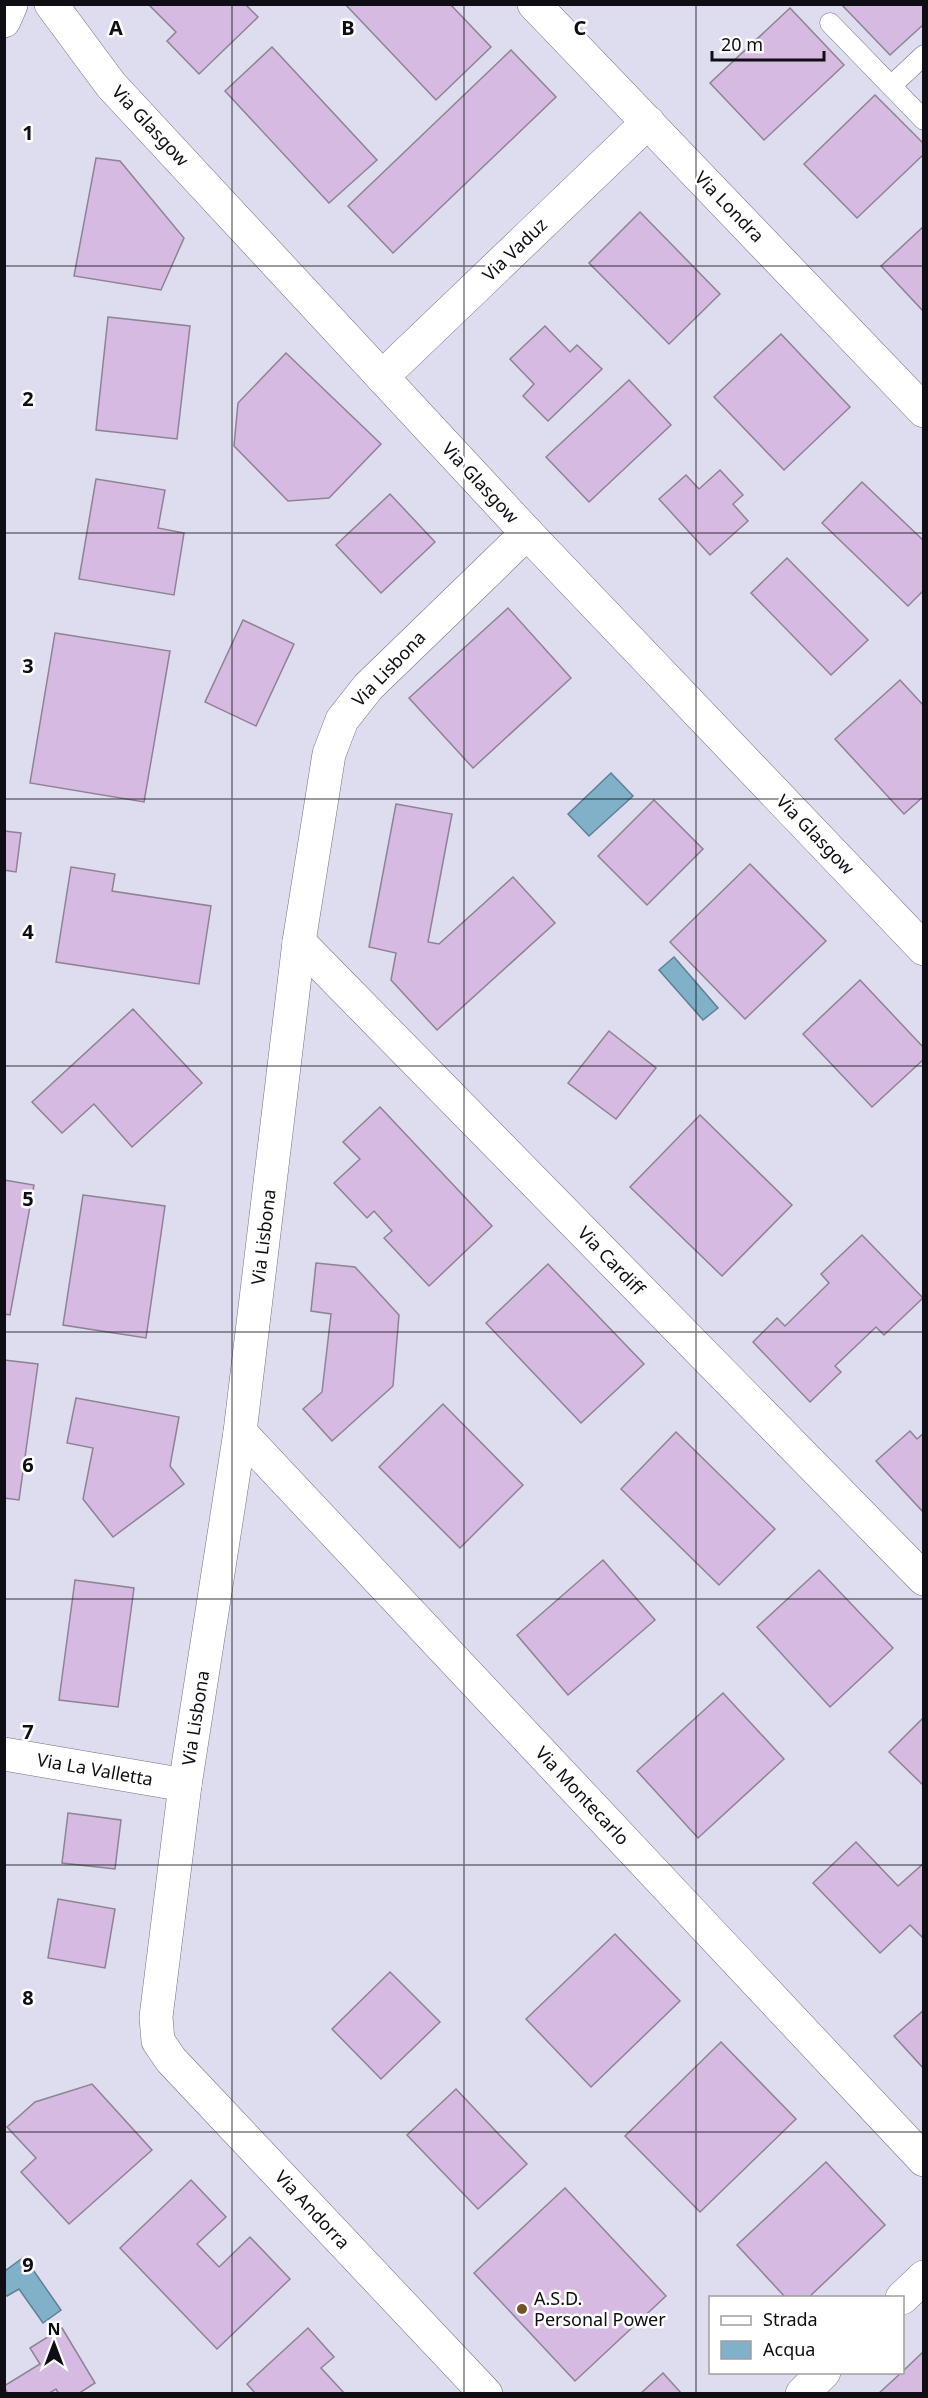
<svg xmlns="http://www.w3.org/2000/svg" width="928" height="2398" font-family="'Noto Sans',sans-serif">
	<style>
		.water { fill: #81b1c9; stroke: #5e8093; stroke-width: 1.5 }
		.building { fill: #d6bae1; stroke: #8e8392; stroke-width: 1.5 }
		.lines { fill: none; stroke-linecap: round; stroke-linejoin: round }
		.service-casing { stroke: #717081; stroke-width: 21 }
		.minor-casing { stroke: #717081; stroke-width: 34 }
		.tertiary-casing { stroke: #717081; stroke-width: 34 }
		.service { stroke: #fff; stroke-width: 20 }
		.minor { stroke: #fff; stroke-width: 33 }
		.tertiary { stroke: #fff; stroke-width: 33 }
		.grid { fill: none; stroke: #0e0e14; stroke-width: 1.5; stroke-opacity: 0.55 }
		.poi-dot { fill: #725328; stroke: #fff; stroke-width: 2 }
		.labels { text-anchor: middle; stroke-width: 5; stroke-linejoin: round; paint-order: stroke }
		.street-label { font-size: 18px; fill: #0e0e14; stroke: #fff }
		.poi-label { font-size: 18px; fill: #0e0e14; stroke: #fff; text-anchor: start }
		.grid-label { font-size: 20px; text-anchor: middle; font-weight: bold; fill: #0e0e14; stroke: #fff; stroke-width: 5; stroke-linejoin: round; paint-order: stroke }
	</style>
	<rect width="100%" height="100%" fill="#deddf0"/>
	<g class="water">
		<path d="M611,773L633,796L589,836L568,814Z"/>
		<path d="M674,957L718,1008L703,1020L659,970Z"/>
		<path d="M24,2257L61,2310L43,2323L19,2289L7,2296L5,2294V2271Z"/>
	</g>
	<g class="building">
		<path d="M148,4H245L258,17L199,74L167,41L176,32Z"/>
		<path d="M345,4H450L491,47L436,100Z"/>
		<path d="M841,4H924V24L890,55Z"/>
		<path d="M790,8L844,65L764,140L710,83Z"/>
		<path d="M272,47L377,160L329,203L225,91Z"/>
		<path d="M511,50L556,97L393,253L348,206Z"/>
		<path d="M875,95L924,144V154L857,218L804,164Z"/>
		<path d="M96,158L120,161L184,238L161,290L74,276Z"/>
		<path d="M640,212L720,294L669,344L589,263Z"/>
		<path d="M924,226V312L881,266Z"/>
		<path d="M108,317L190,326L177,439L96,430Z"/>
		<path d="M545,326L570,352L577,345L602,369L548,421L523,396L534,384L510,359Z"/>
		<path d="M781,334L850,407L784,470L714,397Z"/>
		<path d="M286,353L381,444L329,498L288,501L234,446L238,403Z"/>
		<path d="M629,380L671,425L589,502L546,457Z"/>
		<path d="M720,470L743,495L733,504L748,521L710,555L659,499L686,475L699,489Z"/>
		<path d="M96,479L165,490L158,528L184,533L174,595L79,579Z"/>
		<path d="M862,482L924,541V590L908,606L822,523Z"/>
		<path d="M390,494L435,542L381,593L336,545Z"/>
		<path d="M787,558L868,640L831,675L751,593Z"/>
		<path d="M508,608L571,678L473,768L409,698Z"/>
		<path d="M243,620L294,644L256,726L205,702Z"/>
		<path d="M55,633L170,651L144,802L30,783Z"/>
		<path d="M900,680L924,706V796L904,814L835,739Z"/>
		<path d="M654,800L703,849L647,905L598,856Z"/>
		<path d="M396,804L452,814L428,942L439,944L513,877L555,923L437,1030L391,980L396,953L369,947Z"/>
		<path d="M4,831L21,833L16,872L4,870Z"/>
		<path d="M750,864L826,941L745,1019L670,942Z"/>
		<path d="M71,867L115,874L112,891L211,906L199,984L56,962Z"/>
		<path d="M860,980L924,1048V1059L872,1107L803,1034Z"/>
		<path d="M133,1009L202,1083L132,1147L94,1104L62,1133L32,1102Z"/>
		<path d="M609,1031L656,1068L616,1119L568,1083Z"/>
		<path d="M380,1107L492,1226L429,1286L384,1238L392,1231L374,1211L367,1218L334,1183L360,1159L343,1142Z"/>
		<path d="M700,1115L792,1205L722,1276L630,1187Z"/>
		<path d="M4,1180L34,1185L10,1315L4,1314Z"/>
		<path d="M83,1195L165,1206L146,1338L63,1325Z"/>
		<path d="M862,1235L923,1298L884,1335L876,1327L835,1366L841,1372L810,1402L753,1342L777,1318L785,1326L829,1283L821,1274Z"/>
		<path d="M316,1263L355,1267L399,1315L393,1386L332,1441L303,1409L322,1392L331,1314L311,1311Z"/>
		<path d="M548,1264L644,1364L581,1423L486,1323Z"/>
		<path d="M4,1360L38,1364L19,1500L4,1498Z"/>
		<path d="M76,1398L179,1417L170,1466L184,1484L113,1537L83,1499L93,1448L67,1443Z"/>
		<path d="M443,1404L523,1485L460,1548L379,1467Z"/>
		<path d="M910,1431L917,1439L924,1433V1513L876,1461Z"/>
		<path d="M676,1432L775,1529L719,1585L621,1489Z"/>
		<path d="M603,1560L655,1620L568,1695L517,1635Z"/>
		<path d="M819,1570L893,1648L830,1707L757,1627Z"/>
		<path d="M75,1580L134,1588L118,1707L59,1700Z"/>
		<path d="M723,1693L784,1759L698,1838L637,1771Z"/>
		<path d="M924,1717V1786L889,1752Z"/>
		<path d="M68,1813L121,1820L115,1869L62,1863Z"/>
		<path d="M856,1842L898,1886L924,1863V1939L910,1925L880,1953L813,1883Z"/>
		<path d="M58,1899L115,1909L105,1968L48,1958Z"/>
		<path d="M615,1934L680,2001L591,2087L526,2019Z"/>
		<path d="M390,1972L440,2022L381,2079L332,2029Z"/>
		<path d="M924,2010V2069L894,2036Z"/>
		<path d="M721,2042L796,2119L700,2212L625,2136Z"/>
		<path d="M92,2084L152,2150L69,2224L21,2172L36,2158L7,2127L35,2102Z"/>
		<path d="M456,2089L527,2164L478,2209L407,2135Z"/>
		<path d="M826,2162L885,2225L808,2298H786L737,2245Z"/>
		<path d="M191,2180L226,2217L197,2244L219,2267L250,2237L290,2279L217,2349L120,2248Z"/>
		<path d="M565,2188L666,2296L575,2381L474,2273Z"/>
		<path d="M62,2328L95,2383L78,2394H59L56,2389L48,2394H8L4,2386L40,2364L30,2348Z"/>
		<path d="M308,2328L334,2357L321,2368L345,2394H256L247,2384Z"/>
		<path d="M924,2351V2394H878L902,2372Z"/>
		<path d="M663,2373L682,2394H640Z"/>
	</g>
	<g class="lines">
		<defs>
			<g id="service">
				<path d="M830,23L924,120"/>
				<path d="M891,86L924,55"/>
			</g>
			<g id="minor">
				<path d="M51,4L111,85L527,533L924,949"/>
				<path d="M534,4L924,411"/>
				<path d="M382,377L648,122"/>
				<path d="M299,942L924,1579"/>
				<path d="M240,1432L924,2160"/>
				<path d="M4,1754L185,1785"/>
				<path d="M902,2298L924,2277"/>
				<path d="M486,2394L171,2060L158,2041L156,2017L185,1785L240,1432L299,942L329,754L342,720L368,687L527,533"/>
				<path d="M802,2394L824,2372"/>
			</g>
			<path id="tertiary" d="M4,21L11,5"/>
		</defs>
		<use href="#service" class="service-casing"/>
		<use href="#minor" class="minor-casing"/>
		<use href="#tertiary" class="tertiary-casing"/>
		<use href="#service" class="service"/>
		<use href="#minor" class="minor"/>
		<use href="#tertiary" class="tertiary"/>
	</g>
	<path class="grid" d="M232,4V2394M464,4V2394M696,4V2394M4,266H924M4,533H924M4,799H924M4,1066H924M4,1332H924M4,1599H924M4,1865H924M4,2132H924"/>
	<circle class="poi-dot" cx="522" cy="2309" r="6"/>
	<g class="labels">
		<g class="street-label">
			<text transform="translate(150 126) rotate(47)" y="6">Via Glasgow</text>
			<text transform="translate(729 207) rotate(46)" y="6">Via Londra</text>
			<text transform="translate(515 250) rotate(-44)" y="6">Via Vaduz</text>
			<text transform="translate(480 483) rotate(47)" y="6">Via Glasgow</text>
			<text transform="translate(389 669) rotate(-46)" y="6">Via Lisbona</text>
			<text transform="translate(815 835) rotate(46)" y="6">Via Glasgow</text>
			<text transform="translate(264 1237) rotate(-83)" y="6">Via Lisbona</text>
			<text transform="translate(611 1261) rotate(46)" y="6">Via Cardiff</text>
			<text transform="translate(196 1718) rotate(-81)" y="6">Via Lisbona</text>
			<text transform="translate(95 1770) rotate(10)" y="6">Via La Valletta</text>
			<text transform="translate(582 1796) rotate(47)" y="6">Via Montecarlo</text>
			<text transform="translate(312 2210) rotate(47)" y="6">Via Andorra</text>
		</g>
		<g class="poi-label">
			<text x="534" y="2305">A.S.D.<tspan x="534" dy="21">Personal Power</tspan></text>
		</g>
	</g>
	<g class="grid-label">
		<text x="116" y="35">A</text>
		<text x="348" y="35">B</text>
		<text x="580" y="35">C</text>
		<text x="28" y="140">1</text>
		<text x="28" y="406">2</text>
		<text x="28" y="673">3</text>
		<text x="28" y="939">4</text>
		<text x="28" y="1206">5</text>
		<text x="28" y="1472">6</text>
		<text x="28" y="1739">7</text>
		<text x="28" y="2005">8</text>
		<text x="28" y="2272">9</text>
	</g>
	<rect width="928" height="2398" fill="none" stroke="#0e0e14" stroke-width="12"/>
	<rect x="709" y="2296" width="195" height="78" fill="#ffffff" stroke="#9f9fa1" stroke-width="1.5"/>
	<rect x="721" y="2316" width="30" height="9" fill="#ffffff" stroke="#9f9fa1" stroke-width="1.5"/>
	<text x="763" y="2326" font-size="18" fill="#0e0e14">Strada</text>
	<rect x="721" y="2341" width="30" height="18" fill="#81b1c9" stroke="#9f9fa1" stroke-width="1.5"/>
	<text x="763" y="2356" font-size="18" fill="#0e0e14">Acqua</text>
	<g transform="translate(54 2344)" stroke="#ffffff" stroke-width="4.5" paint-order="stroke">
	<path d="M0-4.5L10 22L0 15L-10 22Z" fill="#0e0e14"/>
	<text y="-9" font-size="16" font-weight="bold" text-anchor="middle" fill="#0e0e14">N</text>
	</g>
	<path d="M712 51v9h112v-9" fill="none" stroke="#0e0e14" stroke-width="3"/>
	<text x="721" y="51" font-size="18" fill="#0e0e14" stroke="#ffffff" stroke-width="4.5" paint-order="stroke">20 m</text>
</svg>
